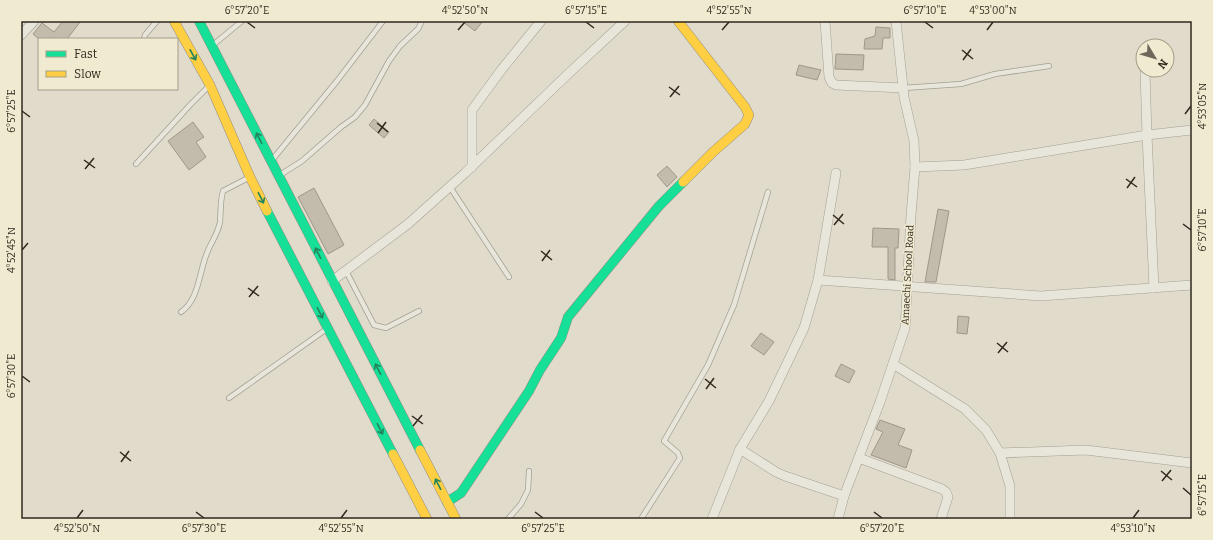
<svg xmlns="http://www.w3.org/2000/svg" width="1213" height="540" font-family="Bitter,serif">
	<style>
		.building { fill: #c3bbab; stroke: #9f978a }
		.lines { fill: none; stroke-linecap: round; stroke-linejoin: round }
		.lane-casing { stroke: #a4a094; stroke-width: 6 }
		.street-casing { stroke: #a4a094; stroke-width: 10 }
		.fast-casing { stroke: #948f83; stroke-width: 10 }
		.slow-casing { stroke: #948f83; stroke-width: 10 }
		.lane { stroke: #e8e5db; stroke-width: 4.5 }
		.street { stroke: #e8e5db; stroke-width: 9 }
		.fast { stroke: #16e098; stroke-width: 9 }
		.slow { stroke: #ffcf43; stroke-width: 9 }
		.oneway { stroke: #24845b }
		.ticks { fill: none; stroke: #31291e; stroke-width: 1.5 }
		.labels { text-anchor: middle; stroke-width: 3; stroke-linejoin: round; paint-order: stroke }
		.street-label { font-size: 10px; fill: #31291e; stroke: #f0ebd0 }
		.neatline { fill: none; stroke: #31291e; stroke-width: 1.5 }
		.ticks-label { font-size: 10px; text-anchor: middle; fill: #31291e }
	</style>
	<rect width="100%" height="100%" fill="#e0dbca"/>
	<g class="building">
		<path d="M63,21H81L67,39H39L33,34L42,23L54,32Z"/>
		<path d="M462,21H483L475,31Z"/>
		<path d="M876,27L890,28V38H883L882,49H864L865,39L875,36Z"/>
		<path d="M836,54L864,55L863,70L835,69Z"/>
		<path d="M799,65L821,70L817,80L796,75Z"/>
		<path d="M374,119L389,132L384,138L369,125Z"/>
		<path d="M193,122L204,137L196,142L206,157L189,170L168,141Z"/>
		<path d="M667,166L677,177L667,187L657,175Z"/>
		<path d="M314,188L344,245L328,254L298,197Z"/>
		<path d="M938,209L949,211L936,282H925Z"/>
		<path d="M873,228L899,229L898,248H895V280L888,279V247H872Z"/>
		<path d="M958,316L969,317L967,334L957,333Z"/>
		<path d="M761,333L774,342L764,355L751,346Z"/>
		<path d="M841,364L855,371L849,383L835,376Z"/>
		<path d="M880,420L905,429L898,445L912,450L906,468L871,455L883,432L876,429Z"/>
	</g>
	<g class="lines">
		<defs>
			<g id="lane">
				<path d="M144,39L145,35L157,21"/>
				<path d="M213,45L242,21"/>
				<path d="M903,88L961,84L995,74L1049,66"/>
				<path d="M272,160L337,81L383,21"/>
				<path d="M136,164L190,105L209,86"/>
				<path d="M280,175L302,161L341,127L355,117L365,105L389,61L400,46L418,29L422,21"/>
				<path d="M450,187L509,277"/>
				<path d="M346,271L374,325L386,328L419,311"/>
				<path d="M181,312C199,300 199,272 207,253C211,242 218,234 220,222C221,212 220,201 223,191L250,177"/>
				<path d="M229,398L328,328"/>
				<path d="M508,519L521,504L528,490L529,471"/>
				<path d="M641,519L680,458L678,453L664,441L708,365L734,305L768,192"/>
			</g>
			<g id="street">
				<path d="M825,21L829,77L832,83L836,85L903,88"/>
				<path d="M21,35L34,21"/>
				<path d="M1145,70L1147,135L1154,288"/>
				<path d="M472,167V110L502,69L541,21"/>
				<path d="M915,167L964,165L1147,135L1192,130"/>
				<path d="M818,280L1041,296L1192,285"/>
				<path d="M332,281L408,224L465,173L567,75L625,21"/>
				<path d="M893,364L965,409L986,430L1000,453L1010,486V519"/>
				<path d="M740,449L776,472L785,476L844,496"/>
				<path d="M1000,453L1086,450L1192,463"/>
				<path d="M859,458L942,489L946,492L948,497L941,519"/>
				<path d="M712,519L740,449L769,401L804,328L818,280L836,173"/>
				<path d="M838,519L844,496L880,402L905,328L911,215L915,167L914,141L904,97L896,21"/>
			</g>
			<g id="fast">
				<path d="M199,21L420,450"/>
				<path d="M267,211L393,454"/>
				<path d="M447,502L461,493L529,391L540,370L561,338L568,317L659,206L683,182"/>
			</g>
			<g id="slow">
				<path d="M174,21L210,85L250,177L267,211"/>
				<path d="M678,21L745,107L749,115L745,124L713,152L683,182"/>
				<path d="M420,450L456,519"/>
				<path d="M393,454L427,519"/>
			</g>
		</defs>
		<use href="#lane" class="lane-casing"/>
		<use href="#street" class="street-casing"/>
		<use href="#fast" class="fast-casing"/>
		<use href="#slow" class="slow-casing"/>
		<use href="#lane" class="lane"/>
		<use href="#street" class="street"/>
		<use href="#fast" class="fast"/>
		<use href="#slow" class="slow"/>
	</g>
	<defs><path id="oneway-shaft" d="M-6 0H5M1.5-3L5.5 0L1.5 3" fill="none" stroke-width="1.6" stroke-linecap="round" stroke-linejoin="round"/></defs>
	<g class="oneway">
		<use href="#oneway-shaft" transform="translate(193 55) rotate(61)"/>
		<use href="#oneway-shaft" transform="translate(259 138) rotate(-117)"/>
		<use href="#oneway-shaft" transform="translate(261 198) rotate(63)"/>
		<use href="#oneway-shaft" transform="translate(318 253) rotate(-117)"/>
		<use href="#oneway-shaft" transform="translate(320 313) rotate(63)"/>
		<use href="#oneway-shaft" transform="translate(378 369) rotate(-117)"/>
		<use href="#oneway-shaft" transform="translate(380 429) rotate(63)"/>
		<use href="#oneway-shaft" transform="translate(438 484) rotate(-117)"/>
	</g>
	<path class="ticks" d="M247,22L255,28M586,22L594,28M925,22L933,28M458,30L465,22M722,30L729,22M987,30L993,22M962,50L973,59M963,60L971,49M669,87L680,95M670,97L679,86M22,111L30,117M1185,114L1191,106M377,123L388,132M378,133L386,122M84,160L95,168M85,169L94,158M1126,179L1137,187M1127,188L1135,177M833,215L844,224M1183,224L1191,230M834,225L843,214M22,250L28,243M541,251L552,260M542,261L550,250M248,288L259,296M249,297L258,286M997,343L1008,352M998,353L1007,342M22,376L30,382M705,379L716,388M706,389L714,378M412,416L423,424M413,426L422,415M120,452L131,461M121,462L129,451M1161,471L1172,480M1162,481L1171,470M1183,488L1191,495M196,512L204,518M535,512L543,518M874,512L882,518M77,518L83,510M341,518L347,510M1133,518L1139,510"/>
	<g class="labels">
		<g class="street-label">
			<text transform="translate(907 275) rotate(-87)" y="4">Amaechi School Road</text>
		</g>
	</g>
	<rect width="1213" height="540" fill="none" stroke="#f0ebd0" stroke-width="44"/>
	<rect x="38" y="38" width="140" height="52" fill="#f0ebd0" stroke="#a49d89"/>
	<rect x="46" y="51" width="20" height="6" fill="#16e098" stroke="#a49d89"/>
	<text x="74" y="58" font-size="12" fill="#31291e">Fast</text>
	<rect x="46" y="71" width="20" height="6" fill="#ffcf43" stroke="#a49d89"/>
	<text x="74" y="78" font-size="12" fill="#31291e">Slow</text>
	<g transform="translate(1155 58) rotate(128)"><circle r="19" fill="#f0ebd0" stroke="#a49d89"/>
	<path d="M0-3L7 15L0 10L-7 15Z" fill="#6e675a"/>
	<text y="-6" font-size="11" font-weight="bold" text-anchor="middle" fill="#31291e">N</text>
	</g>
	<rect x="22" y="22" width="1169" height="496" class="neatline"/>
	<g class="ticks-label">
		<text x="247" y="14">6°57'20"E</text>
		<text x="465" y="14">4°52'50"N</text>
		<text x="586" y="14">6°57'15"E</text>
		<text x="729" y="14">4°52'55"N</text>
		<text x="925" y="14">6°57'10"E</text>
		<text x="993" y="14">4°53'00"N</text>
		<text transform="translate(1202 106) rotate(-90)" y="4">4°53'05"N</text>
		<text transform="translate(11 111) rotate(-90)" y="4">6°57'25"E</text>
		<text transform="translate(1202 230) rotate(-90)" y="4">6°57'10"E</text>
		<text transform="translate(11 250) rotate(-90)" y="4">4°52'45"N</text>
		<text transform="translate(11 376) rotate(-90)" y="4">6°57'30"E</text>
		<text transform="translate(1202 495) rotate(-90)" y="4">6°57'15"E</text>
		<text x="77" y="532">4°52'50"N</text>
		<text x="204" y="532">6°57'30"E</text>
		<text x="341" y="532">4°52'55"N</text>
		<text x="543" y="532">6°57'25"E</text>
		<text x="882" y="532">6°57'20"E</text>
		<text x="1133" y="532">4°53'10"N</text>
	</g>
</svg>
